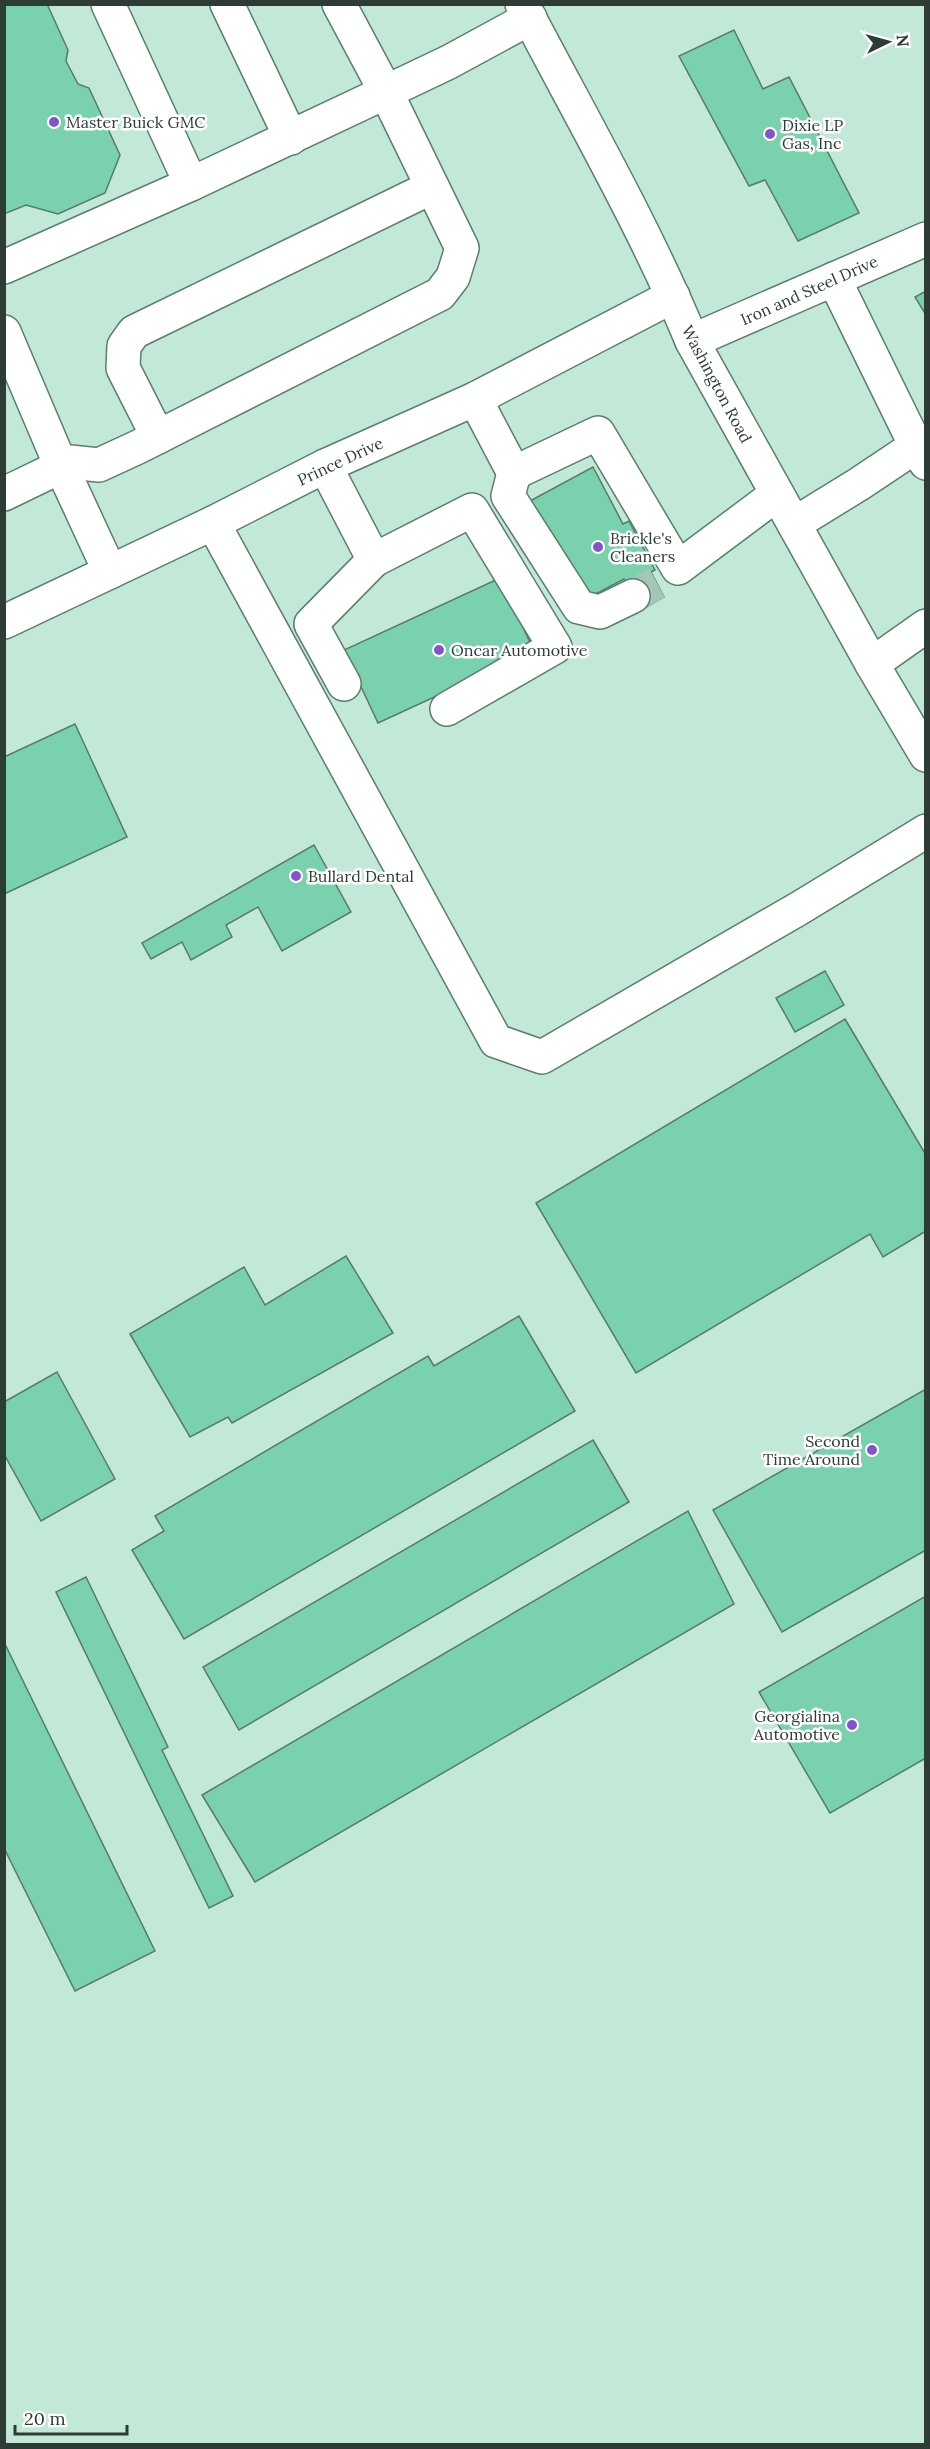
<svg xmlns="http://www.w3.org/2000/svg" width="930" height="2449" font-family="Lora,serif">
	<style>
		.building { fill: #7ad1ad; stroke: #577a6a; stroke-width: 1.5 }
		.lines { fill: none; stroke-linecap: round; stroke-linejoin: round }
		.minor-tunnel { stroke: #a4c6b7; stroke-width: 33; stroke-dasharray: 33 16; stroke-linecap: butt }
		.minor-casing { stroke: #5a7e6e; stroke-width: 36 }
		.major-casing { stroke: #5a7e6e; stroke-width: 36 }
		.minor { stroke: #fff; stroke-width: 33 }
		.major { stroke: #fff; stroke-width: 33 }
		.poi-dot { fill: #8453cc; stroke: #fff; stroke-width: 2 }
		.labels { text-anchor: middle; stroke-width: 5; stroke-linejoin: round; paint-order: stroke }
		.poi-label { font-size: 16px; fill: #2d3c35; stroke: #fff; text-anchor: start }
		.street-label { font-size: 16px; fill: #2d3c35; stroke: #fff }
	</style>
	<rect width="100%" height="100%" fill="#c2e9d7"/>
	<g class="building">
		<path d="M4,4H47L68,50L66,61L78,84L89,88L120,155L105,193L58,214L26,205L4,214Z"/>
		<path d="M734,30L763,89L789,77L859,213L798,241L765,180L749,186L679,56Z"/>
		<path d="M926,291V315L915,297Z"/>
		<path d="M593,467L623,524L629,521L655,570L651,572L664,597L641,610L624,579L590,597L528,502Z"/>
		<path d="M500,578L534,651L378,723L344,650Z"/>
		<path d="M75,724L127,837L4,894V757Z"/>
		<path d="M314,845L351,912L282,951L258,907L226,925L232,937L191,960L182,942L151,959L142,943Z"/>
		<path d="M825,971L844,1005L795,1032L776,998Z"/>
		<path d="M845,1019L926,1155V1231L883,1257L870,1234L636,1373L536,1203Z"/>
		<path d="M346,1256L393,1333L232,1423L228,1417L190,1437L130,1334L244,1267L265,1305Z"/>
		<path d="M519,1316L575,1411L184,1639L132,1550L164,1531L155,1516L428,1356L434,1366Z"/>
		<path d="M57,1372L115,1479L41,1521L4,1454V1402Z"/>
		<path d="M926,1389V1550L782,1632L713,1510Z"/>
		<path d="M593,1440L629,1502L239,1730L203,1667Z"/>
		<path d="M688,1511L734,1604L255,1882L202,1795Z"/>
		<path d="M86,1577L168,1747L162,1750L233,1896L209,1908L56,1592Z"/>
		<path d="M926,1596V1758L830,1813L759,1692Z"/>
		<path d="M4,1642L155,1951L75,1991L4,1848Z"/>
	</g>
	<g class="lines">
		<path class="minor-tunnel" d="M633,596L657,583"/>
		<defs>
			<g id="minor">
				<path d="M108,4L191,184L386,92L339,4"/>
				<path d="M227,4L291,138"/>
				<path d="M4,267L191,184"/>
				<path d="M834,279L916,446"/>
				<path d="M4,332L61,466L110,572"/>
				<path d="M692,341L926,239"/>
				<path d="M475,399L514,473L598,433L678,568L777,494"/>
				<path d="M158,437L123,368L124,346L134,332L432,187"/>
				<path d="M325,466L374,560L472,510L555,647L447,709"/>
				<path d="M514,473L508,496L579,607L600,612L633,596"/>
				<path d="M4,494L70,462L99,465L138,447L440,294L453,277L462,248L386,92L449,62L530,18"/>
				<path d="M213,523L496,1041L542,1057L798,909L926,831"/>
				<path d="M794,524L859,484L916,446L926,463"/>
				<path d="M4,622L213,523L325,466L475,399L673,296"/>
				<path d="M872,664L926,626"/>
				<path d="M344,684L311,624L374,560"/>
			</g>
			<path id="major" d="M522,4C580,115 644,225 692,341L872,664L926,755"/>
		</defs>
		<use href="#minor" class="minor-casing"/>
		<use href="#major" class="major-casing"/>
		<use href="#minor" class="minor"/>
		<use href="#major" class="major"/>
	</g>
	<g class="poi-dot">
		<circle cx="54" cy="122" r="6"/>
		<circle cx="770" cy="134" r="6"/>
		<circle cx="598" cy="547" r="6"/>
		<circle cx="439" cy="650" r="6"/>
		<circle cx="296" cy="876" r="6"/>
		<circle cx="872" cy="1450" r="6"/>
		<circle cx="852" cy="1725" r="6"/>
	</g>
	<g class="labels">
		<g class="poi-label">
			<text x="66" y="128">Master Buick GMC</text>
			<text x="782" y="131">Dixie LP<tspan x="782" dy="18">Gas, Inc</tspan></text>
			<text x="610" y="544">Brickle's<tspan x="610" dy="18">Cleaners</tspan></text>
			<text x="451" y="656">Oncar Automotive</text>
			<text x="308" y="882">Bullard Dental</text>
			<text x="860" y="1447" text-anchor="end">Second<tspan x="860" dy="18">Time Around</tspan></text>
			<text x="840" y="1722" text-anchor="end">Georgialina<tspan x="840" dy="18">Automotive</tspan></text>
		</g>
		<g class="street-label">
			<text transform="translate(809 290) rotate(-24)" y="6">Iron and Steel Drive</text>
			<text transform="translate(717 384) rotate(62)" y="6">Washington Road</text>
			<text transform="translate(340 461) rotate(-25)" y="6">Prince Drive</text>
		</g>
	</g>
	<rect width="930" height="2449" fill="none" stroke="#2d3c35" stroke-width="12"/>
	<g transform="translate(888 42) rotate(85)" stroke="#ffffff" stroke-width="4.5" paint-order="stroke">
	<path d="M0-4.5L10 22L0 15L-10 22Z" fill="#2d3c35"/>
	<text y="-9" font-size="16" font-weight="bold" text-anchor="middle" fill="#2d3c35">N</text>
	</g>
	<path d="M15 2425v9h112v-9" fill="none" stroke="#2d3c35" stroke-width="3"/>
	<text x="24" y="2425" font-size="18" fill="#2d3c35" stroke="#ffffff" stroke-width="4.5" paint-order="stroke">20 m</text>
</svg>
